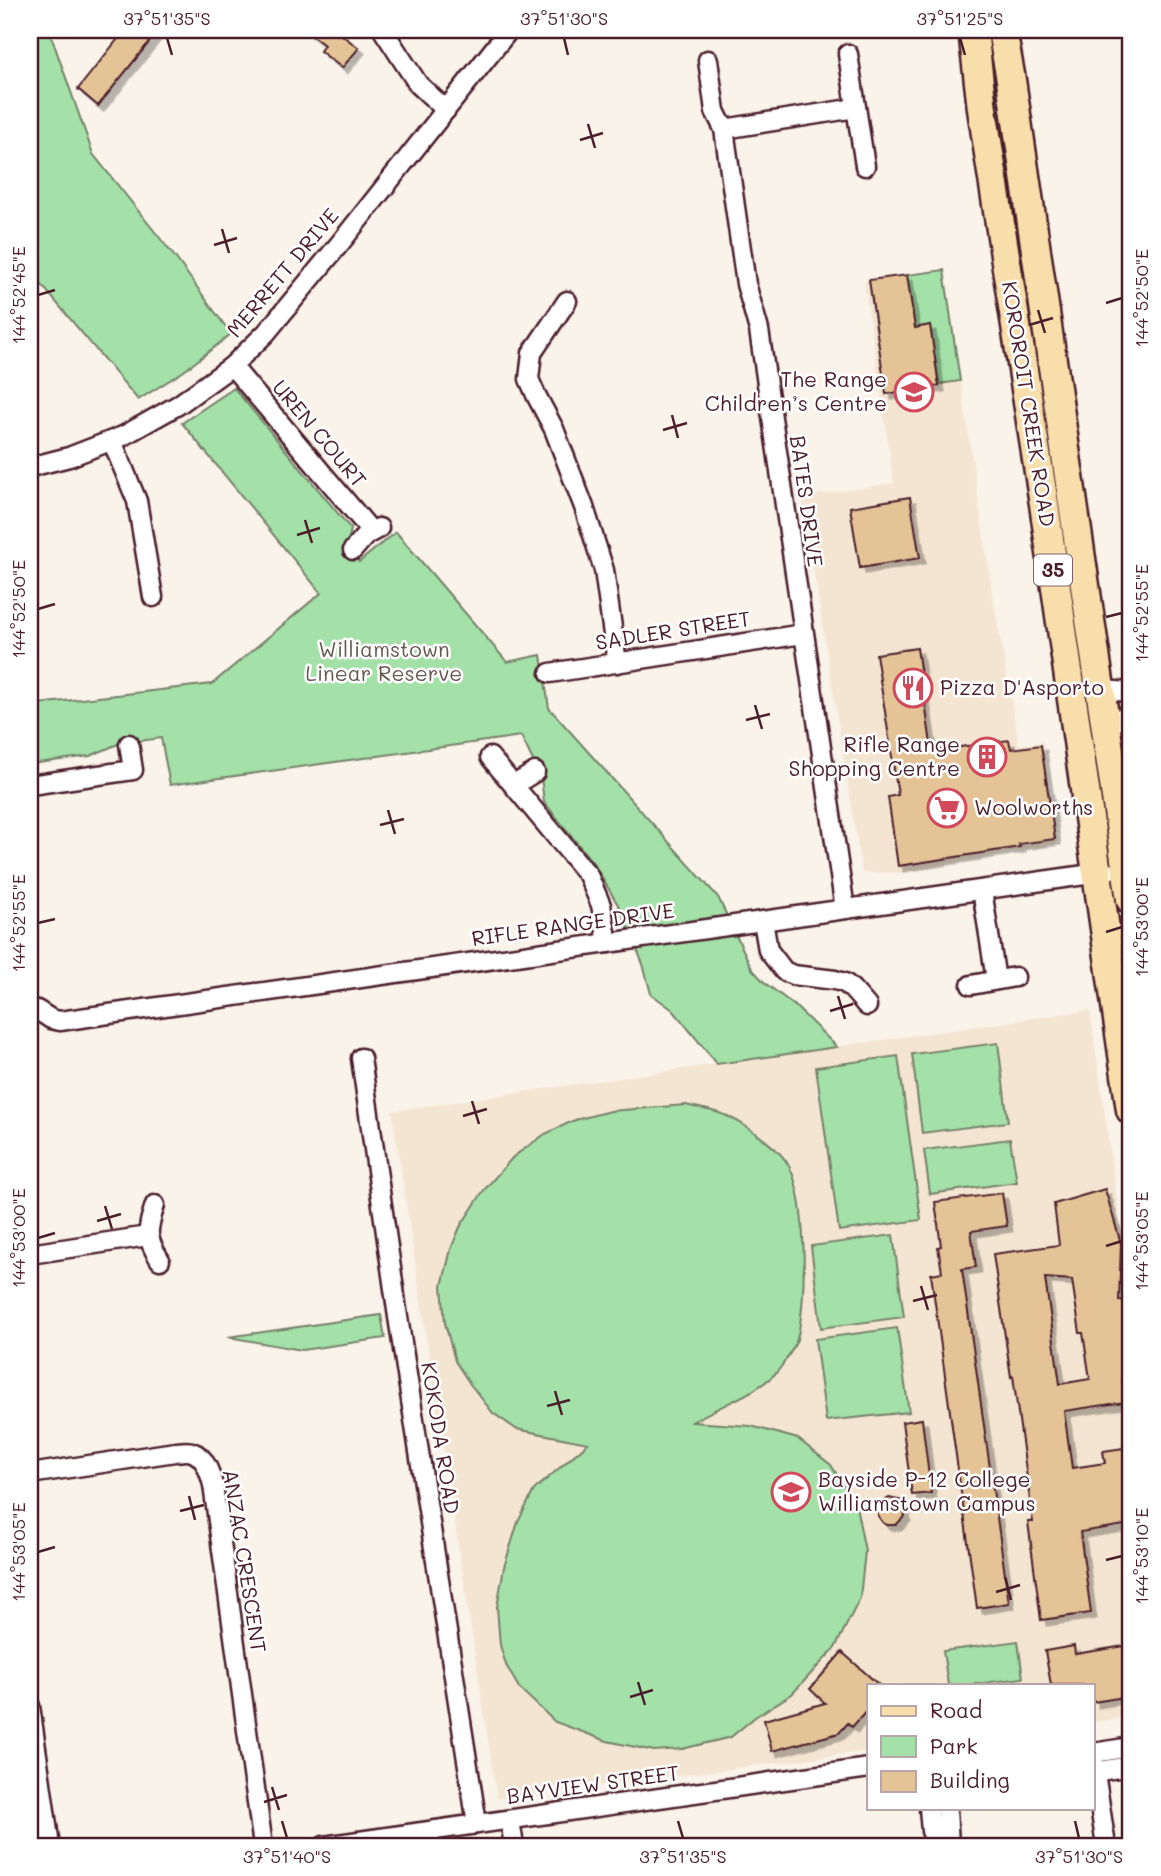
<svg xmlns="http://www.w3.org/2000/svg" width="1161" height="1876" font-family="Mali,sans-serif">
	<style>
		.built { fill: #f3e5d1 }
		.green { fill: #a3e1a8; stroke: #76806a; stroke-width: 2 }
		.building { fill: #e4c497; stroke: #4a1f2b; stroke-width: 2; fill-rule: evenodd; filter: url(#shadow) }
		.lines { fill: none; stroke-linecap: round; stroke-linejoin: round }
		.street-casing { stroke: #4a1f2b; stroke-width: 23 }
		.primary-casing { stroke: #4a1f2b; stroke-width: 33 }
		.street { stroke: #fff; stroke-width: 18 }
		.primary { stroke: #f8deab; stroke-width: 28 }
		.ticks { fill: none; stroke: #4a1f2b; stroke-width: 2.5 }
		.labels { text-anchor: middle; stroke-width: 5; stroke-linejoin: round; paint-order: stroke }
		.shield { fill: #fff; stroke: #80626b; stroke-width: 2 }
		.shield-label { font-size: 19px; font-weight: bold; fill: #4a1f2b }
		.street-label { font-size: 21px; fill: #4a1f2b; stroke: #fff }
		.poi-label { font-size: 21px; fill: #4a1f2b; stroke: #fff; text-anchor: start }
		.park-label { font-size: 21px; fill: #655950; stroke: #fff }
		.neatline { fill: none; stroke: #4a1f2b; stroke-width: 2.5 }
		.ticks-label { font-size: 18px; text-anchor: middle; fill: #4a1f2b }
	</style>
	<defs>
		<filter id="shadow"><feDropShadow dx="5.5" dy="5.5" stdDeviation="0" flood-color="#0004"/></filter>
	</defs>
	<rect width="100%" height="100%" fill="#faf3ea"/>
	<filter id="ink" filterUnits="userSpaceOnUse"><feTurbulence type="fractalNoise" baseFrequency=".0143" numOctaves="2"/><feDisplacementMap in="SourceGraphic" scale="14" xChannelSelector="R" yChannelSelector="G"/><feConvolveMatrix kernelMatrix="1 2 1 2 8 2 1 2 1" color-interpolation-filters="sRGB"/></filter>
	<g filter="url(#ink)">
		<g class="built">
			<path d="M944,270L993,598L1019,745L1042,742L1057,844L899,873H862L802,497L894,483L864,281Z"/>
			<path d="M1090,1010L1131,1299V1717L1093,1722V1685H869V1751L497,1799L392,1111Z"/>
		</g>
		<g class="green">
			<path d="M30,30H49L93,154L175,257L231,334L184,371L138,400L30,271Z"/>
			<path d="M944,270L960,381L939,384L930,326L915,328L907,275Z"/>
			<path d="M234,388L351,529L347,546L359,562L396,532L507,662L541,655L549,708L718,897L752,969L765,983L795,1006L837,1047L717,1064L673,1010L651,994L643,964L621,910L594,864L544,802L541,777L521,736L170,785L161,738L118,744L90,756L30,764V705L212,684L321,593L182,423Z"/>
			<path d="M998,1043L1008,1122L922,1133L912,1054Z"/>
			<path d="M898,1056L921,1220L839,1231L816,1067Z"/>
			<path d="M686,1105C698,1108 711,1110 722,1114C741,1121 775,1145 786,1161C808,1192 807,1302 797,1339C795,1347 781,1368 775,1374C752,1396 718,1406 692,1422L751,1426L798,1439L831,1465L856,1506L865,1551L860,1598L835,1648L792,1694L755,1717L731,1737L682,1749L654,1751L607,1741L555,1722L519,1688L506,1665L500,1645L497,1607L504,1567L518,1522L534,1490L588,1443L516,1429L493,1413L470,1384L455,1361L445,1323L442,1286L451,1249L460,1227L484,1190L513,1157L545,1134L575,1120L610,1111Z"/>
			<path d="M1010,1139L1017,1182L930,1194L924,1150Z"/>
			<path d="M893,1235L904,1317L821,1328L811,1246Z"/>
			<path d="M381,1315L385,1338L302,1350L228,1337Z"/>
			<path d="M897,1328L909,1412L826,1421L815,1339Z"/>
			<path d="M1018,1641L1023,1678L968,1685H948L943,1651Z"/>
		</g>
		<g class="building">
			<path d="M125,30H159L98,106L78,89Z"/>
			<path d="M305,30H335L359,48L342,68L320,51L324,45Z"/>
			<path d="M907,275L915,328L930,325L939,386L886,394L869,280Z"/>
			<path d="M910,497L920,558L860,568L850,507Z"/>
			<path d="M917,648L932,751L1009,740L1011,749L1041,745L1055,839L1019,844L1020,847L898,866L888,797L898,795L876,654Z"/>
			<path d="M1105,1189L1121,1244L1119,1301L1128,1299L1131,1324V1377L1122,1378L1125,1402L1064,1411L1072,1468L1105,1463L1103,1451L1131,1447V1524L1080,1532L1091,1613L1041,1620L1028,1522H1033L1013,1376L1011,1377L993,1254L1059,1245L1054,1204ZM1045,1278L1072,1280L1080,1333H1083L1090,1379L1060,1384Z"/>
			<path d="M1002,1193L1007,1226L971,1231L976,1267L962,1269L1009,1603L977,1608L931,1274L942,1272L938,1247L941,1246L935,1202Z"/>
			<path d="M922,1419L931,1493L912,1495L902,1422Z"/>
			<path d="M889,1498L903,1501L905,1516L896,1525H887L883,1523L878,1516V1507L881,1503Z"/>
			<path d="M1131,1645V1696L1093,1702V1685H1051L1045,1651L1074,1646L1075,1654Z"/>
			<path d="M842,1652L879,1685H869V1708L852,1727L848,1723L839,1733L772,1751L764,1720L825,1703L810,1689Z"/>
		</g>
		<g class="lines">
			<defs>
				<g id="street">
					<path d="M383,30L418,84L446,110"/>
					<path d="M848,54L865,166"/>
					<path d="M708,60L715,111L724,129L746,284L759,330L845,909"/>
					<path d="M724,129L856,108"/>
					<path d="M567,301L532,353L529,379L536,395L554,429L584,507L604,570L617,663"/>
					<path d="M232,366L371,531"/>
					<path d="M112,441L137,501L153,597"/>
					<path d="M30,467L69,457L123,436L178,405L232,366L266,333L341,242L509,30"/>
					<path d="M353,550L366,535L379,528"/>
					<path d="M550,673L803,634"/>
					<path d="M1101,690L1131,692"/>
					<path d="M1107,727L1131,712"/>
					<path d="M490,757L588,875L601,905L608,943"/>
					<path d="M30,785L133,770L129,744"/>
					<path d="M514,785L535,772"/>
					<path d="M982,890L996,980"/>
					<path d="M763,921L768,950L784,971L793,975L835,980L845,983L852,989L867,1006"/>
					<path d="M971,985L1015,977"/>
					<path d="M30,1014L37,1010L51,1019L60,1021L1106,872"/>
					<path d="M361,1058L398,1317L477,1824"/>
					<path d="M155,1205C147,1230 145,1237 160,1260"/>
					<path d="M30,1254L148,1236"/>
					<path d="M30,1474L175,1452C179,1452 187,1450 192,1452C205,1456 210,1473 213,1485L263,1846"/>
					<path d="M30,1706L50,1846"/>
					<path d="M1093,1753L1131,1747"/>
					<path d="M1093,1759L1106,1846"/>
					<path d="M1093,1772L1131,1766"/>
					<path d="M929,1808L931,1831L937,1846"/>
					<path d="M947,1808L949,1846"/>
					<path d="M510,1820L514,1846"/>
					<path d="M324,1846L869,1768"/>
				</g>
				<g id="primary">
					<path d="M973,30L982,109L1044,504L1131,1110"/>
					<path d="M1002,30L1011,80L1131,900"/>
				</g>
			</defs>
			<use href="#street" class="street-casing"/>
			<use href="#primary" class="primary-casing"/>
			<use href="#street" class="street"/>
			<use href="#primary" class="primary"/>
		</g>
	</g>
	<path class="ticks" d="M167,38L172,55M564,38L568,55M960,38L965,55M588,124L595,148M580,140L603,133M222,229L229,253M214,245L237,238M38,295L55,290M1106,303L1122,298M1038,310L1045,333M1029,325L1053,318M672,415L678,438M663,430L687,423M305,520L312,543M297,535L320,528M38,609L55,604M1106,617L1122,613M755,705L762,729M746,720L770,714M388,810L395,834M380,825L404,819M38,923L55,919M1106,932L1122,927M838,996L845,1019M830,1011L853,1004M472,1101L479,1124M463,1116L487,1109M105,1206L112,1229M97,1221L121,1214M38,1238L55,1233M1106,1246L1122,1241M921,1286L928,1310M913,1301L937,1295M555,1391L562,1415M547,1406L570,1400M189,1496L195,1520M180,1511L204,1505M38,1552L55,1547M1106,1560L1122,1556M1005,1577L1011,1600M996,1592L1020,1585M638,1682L645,1705M630,1697L653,1690M272,1787L279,1810M264,1802L287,1795M282,1821L287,1838M678,1821L683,1838M1075,1821L1079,1838"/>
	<defs>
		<symbol id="school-ring" viewBox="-11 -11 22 22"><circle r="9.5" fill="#fff" stroke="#d1495b" stroke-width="1.5"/><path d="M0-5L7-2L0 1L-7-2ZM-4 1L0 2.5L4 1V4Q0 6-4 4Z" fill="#d1495b"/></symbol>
		<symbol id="restaurant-ring" viewBox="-11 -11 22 22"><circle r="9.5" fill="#fff" stroke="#d1495b" stroke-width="1.5"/><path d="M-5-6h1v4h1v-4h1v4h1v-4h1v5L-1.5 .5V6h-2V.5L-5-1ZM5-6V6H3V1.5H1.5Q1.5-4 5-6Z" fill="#d1495b"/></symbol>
		<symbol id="building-ring" viewBox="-11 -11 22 22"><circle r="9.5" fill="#fff" stroke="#d1495b" stroke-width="1.5"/><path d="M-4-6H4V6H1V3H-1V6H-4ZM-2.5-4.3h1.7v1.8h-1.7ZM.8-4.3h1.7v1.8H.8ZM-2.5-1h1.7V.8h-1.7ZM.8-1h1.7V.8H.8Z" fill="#d1495b"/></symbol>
		<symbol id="supermarket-ring" viewBox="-11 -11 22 22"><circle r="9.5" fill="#fff" stroke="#d1495b" stroke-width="1.5"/><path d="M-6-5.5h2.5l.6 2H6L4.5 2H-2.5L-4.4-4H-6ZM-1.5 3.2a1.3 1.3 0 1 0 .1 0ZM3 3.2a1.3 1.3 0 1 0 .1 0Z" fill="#d1495b"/></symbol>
	</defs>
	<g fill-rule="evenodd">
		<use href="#school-ring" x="892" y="370" width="44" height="44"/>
		<use href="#restaurant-ring" x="891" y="666" width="44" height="44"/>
		<use href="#building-ring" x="965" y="735" width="44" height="44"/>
		<use href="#supermarket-ring" x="925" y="786" width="44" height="44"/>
		<use href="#school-ring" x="769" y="1470" width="44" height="44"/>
	</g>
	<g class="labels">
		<rect class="shield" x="1034" y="554.5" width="38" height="31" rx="5"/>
		<g class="shield-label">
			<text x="1053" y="577">35</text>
		</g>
		<g class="street-label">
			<text transform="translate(283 273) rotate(-50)" y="7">MERRETT DRIVE</text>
			<text transform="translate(1028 404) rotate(81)" y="7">KOROROIT CREEK ROAD</text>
			<text transform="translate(319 434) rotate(50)" y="7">UREN COURT</text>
			<text transform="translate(806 501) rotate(82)" y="7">BATES DRIVE</text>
			<text transform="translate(673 631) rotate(-9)" y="7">SADLER STREET</text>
			<text transform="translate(573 925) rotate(-8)" y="7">RIFLE RANGE DRIVE</text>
			<text transform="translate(440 1438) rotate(81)" y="7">KOKODA ROAD</text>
			<text transform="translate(244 1561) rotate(81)" y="7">ANZAC CRESCENT</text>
			<text transform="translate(593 1785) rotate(-8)" y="7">BAYVIEW STREET</text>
		</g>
		<g class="poi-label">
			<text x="887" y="387" text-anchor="end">The Range<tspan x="887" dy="24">Children’s Centre</tspan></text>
			<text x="940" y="695">Pizza D'Asporto</text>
			<text x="960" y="752" text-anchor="end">Rifle Range<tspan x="960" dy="24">Shopping Centre</tspan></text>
			<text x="974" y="815">Woolworths</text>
			<text x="818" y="1487">Bayside P-12 College<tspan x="818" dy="24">Williamstown Campus</tspan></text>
		</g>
		<g class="park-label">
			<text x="384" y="657">Williamstown<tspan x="384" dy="24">Linear Reserve</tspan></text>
		</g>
	</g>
	<rect width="1161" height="1876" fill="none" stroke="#fff" stroke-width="77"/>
	<rect x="867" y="1684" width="228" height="126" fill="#ffffff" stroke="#b7a5aa" stroke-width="2"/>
	<rect x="881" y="1706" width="35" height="10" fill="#f8deab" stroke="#b7a5aa" stroke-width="2"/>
	<text x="930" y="1718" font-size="21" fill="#4a1f2b">Road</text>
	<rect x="881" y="1736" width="35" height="21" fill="#a3e1a8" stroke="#b7a5aa" stroke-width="2"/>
	<text x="930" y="1754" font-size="21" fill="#4a1f2b">Park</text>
	<rect x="881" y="1771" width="35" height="21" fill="#e4c497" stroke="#b7a5aa" stroke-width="2"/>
	<text x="930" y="1788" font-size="21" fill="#4a1f2b">Building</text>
	<rect x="38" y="38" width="1084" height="1800" class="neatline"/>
	<g class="ticks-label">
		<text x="167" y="25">37°51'35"S</text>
		<text x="564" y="25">37°51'30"S</text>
		<text x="960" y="25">37°51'25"S</text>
		<text transform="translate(19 295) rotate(-90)" y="6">144°52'45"E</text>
		<text transform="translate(1142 298) rotate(-90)" y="6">144°52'50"E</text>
		<text transform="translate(19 609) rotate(-90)" y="6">144°52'50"E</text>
		<text transform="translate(1142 613) rotate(-90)" y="6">144°52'55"E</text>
		<text transform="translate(19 923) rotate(-90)" y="6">144°52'55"E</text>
		<text transform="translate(1142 927) rotate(-90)" y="6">144°53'00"E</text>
		<text transform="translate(19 1238) rotate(-90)" y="6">144°53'00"E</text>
		<text transform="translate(1142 1241) rotate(-90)" y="6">144°53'05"E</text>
		<text transform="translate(19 1552) rotate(-90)" y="6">144°53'05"E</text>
		<text transform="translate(1142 1556) rotate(-90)" y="6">144°53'10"E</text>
		<text x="287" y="1863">37°51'40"S</text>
		<text x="683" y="1863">37°51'35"S</text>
		<text x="1079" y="1863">37°51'30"S</text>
	</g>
</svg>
